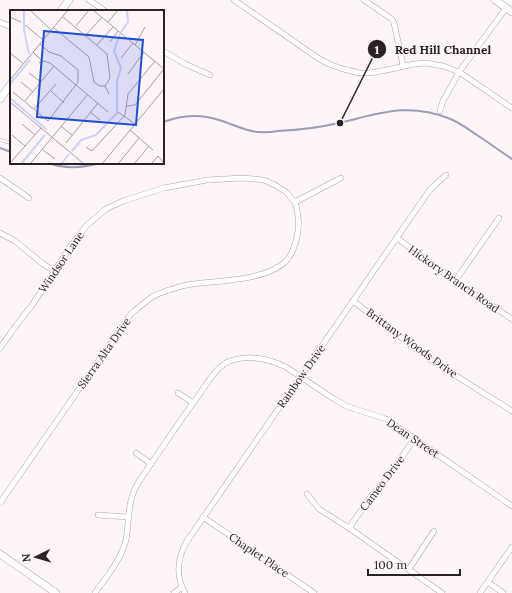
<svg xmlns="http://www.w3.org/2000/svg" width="512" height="593" font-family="Lora,serif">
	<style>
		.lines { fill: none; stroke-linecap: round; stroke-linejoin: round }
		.stream { stroke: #9d9db8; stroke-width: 2 }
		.lane-casing { stroke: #b49fa9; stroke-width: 3.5 }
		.street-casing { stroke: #b49fa9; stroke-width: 6 }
		.secondary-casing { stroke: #b49fa9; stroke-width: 8 }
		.lane { stroke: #fff; stroke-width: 2.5 }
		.street { stroke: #fff; stroke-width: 5 }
		.secondary { stroke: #fff; stroke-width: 7 }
		.labels { text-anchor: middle; stroke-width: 3; stroke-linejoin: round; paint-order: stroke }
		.street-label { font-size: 11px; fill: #2a2226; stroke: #fef5f9 }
		.inset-river { fill: none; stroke: #ced2f7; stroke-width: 2 }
		.inset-road { fill: none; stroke: #a9a1a5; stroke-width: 1 }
		.view { fill: #1d4ed8; fill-opacity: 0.15; stroke: #1d4ed8; stroke-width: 2 }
		.inset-edge { fill: none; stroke: #2a2226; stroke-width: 2 }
		.leader { fill: none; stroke: #2a2226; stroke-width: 1.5 }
		.callout-dot { fill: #2a2226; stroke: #fef5f9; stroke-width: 1.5 }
		.mark-label { font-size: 12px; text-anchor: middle; font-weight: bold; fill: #fff }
		.callout-label { font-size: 12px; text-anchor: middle; font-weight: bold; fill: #2a2226; stroke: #fef5f9; stroke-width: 3; stroke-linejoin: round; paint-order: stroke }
	</style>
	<rect width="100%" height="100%" fill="#fef5f9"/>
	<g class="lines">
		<g class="stream">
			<path d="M163,122C181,115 201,114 219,120C233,124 246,132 260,132C266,133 272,132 278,131C299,130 318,128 338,123C379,114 407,102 448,118C459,122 468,129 477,135C489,143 500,151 512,159"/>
			<path d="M0,148L11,152"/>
			<path d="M48,163C65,169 83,168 100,163"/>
		</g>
		<defs>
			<path id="lane" d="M0,140L11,143"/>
			<g id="street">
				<path d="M89,0L105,11"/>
				<path d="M234,0L318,58L329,64L340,68L359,73H369L382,71L414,64L426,63L443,66L459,72L512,108"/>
				<path d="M364,0L392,19L394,23L403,65"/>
				<path d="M0,22L11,27"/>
				<path d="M163,51L185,64L210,75"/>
				<path d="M440,111L443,101L459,72L506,8"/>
				<path d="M0,178L29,198"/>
				<path d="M0,233L15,241L42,263L54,271"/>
				<path d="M397,238L455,281L512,319"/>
				<path d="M455,281L499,218"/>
				<path d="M353,301L431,360L512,411"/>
				<path d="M0,348L18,323L33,304L72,244L86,226L106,209L123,201L164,188L207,180L243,178L264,180L275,185L286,192L295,202L341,178"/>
				<path d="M178,393L193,403"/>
				<path d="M136,453L151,464"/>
				<path d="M307,494L319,509L349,528L442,593"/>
				<path d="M0,503L131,314C138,308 145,302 152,297C158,293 181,286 187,285C216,280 263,282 285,262C291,257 294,248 296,241C300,228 299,215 295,202"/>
				<path d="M98,515L128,517"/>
				<path d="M203,517L314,593"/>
				<path d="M349,528L372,495L390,475L414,439"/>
				<path d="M409,569L434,531"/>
				<path d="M488,582L503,593"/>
				<path d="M95,593C107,576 121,560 126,540C128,529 128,517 130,506C131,497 134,490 138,483C159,452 179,422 201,392C207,383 214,371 224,364C243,353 267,358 286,367L334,399L346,406L386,419L512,506"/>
				<path d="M174,593L182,587"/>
				<path d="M185,593C175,576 178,557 187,541L429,191L437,183L446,175"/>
				<path d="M480,593L512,547"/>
			</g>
			<g id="secondary">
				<path d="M495,0L512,12"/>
				<path d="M61,11L69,0"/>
				<path d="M0,99L11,84"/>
				<path d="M0,554L56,593"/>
			</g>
		</defs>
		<use href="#lane" class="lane-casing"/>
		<use href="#street" class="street-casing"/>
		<use href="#secondary" class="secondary-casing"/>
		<use href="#lane" class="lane"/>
		<use href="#street" class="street"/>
		<use href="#secondary" class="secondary"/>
	</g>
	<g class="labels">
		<g class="street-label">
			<text transform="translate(61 262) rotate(-56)" y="4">Windsor Lane</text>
			<text transform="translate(454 279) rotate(35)" y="4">Hickory Branch Road</text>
			<text transform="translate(412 343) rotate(36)" y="4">Brittany Woods Drive</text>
			<text transform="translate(104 353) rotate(-55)" y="4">Sierra Alta Drive</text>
			<text transform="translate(301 376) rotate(-55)" y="4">Rainbow Drive</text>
			<text transform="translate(413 438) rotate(34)" y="4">Dean Street</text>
			<text transform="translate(382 483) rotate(-53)" y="4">Cameo Drive</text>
			<text transform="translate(259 555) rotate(34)" y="4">Chaplet Place</text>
		</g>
	</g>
	<g transform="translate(10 10)">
		<rect width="154" height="154" fill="#fef5f9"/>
		<path class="inset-river" d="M14,0V20L19,44M111,22L118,12L117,0M0,74L20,50M0,88L36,119M62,141L71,130L86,125L107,103V71L111,58L104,41L110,24M11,154L35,125M51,154L59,144"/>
		<path class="inset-road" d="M20,0L41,20M83,0L154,59M0,7L11,12M53,7L97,44L100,68L95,76L99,84M98,12L108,0M15,15L33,30M66,16L79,0M44,18L79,47L84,72L90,76H95M76,25L92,7M100,32L108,21M87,35L103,17M125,35L135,17M23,42L32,51M0,43L14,54M111,48L123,33M29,53L34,51L40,53L98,102M19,63L31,72M118,64L134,42M0,70L58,0M11,72L23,82M40,80L54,93M3,82L38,111L68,72V60L51,46L39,42L30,34M15,91L44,56M0,92L74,154M117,96L125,95L154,59M24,99L46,74M80,102L90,110M108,102L125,114M12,114L25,125M51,116L62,125M120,120L143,140M2,125L15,136M56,133L88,93M76,137L82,141L115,105L118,84L145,51M32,139L45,149M0,153L31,118M20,154L78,84M92,154L154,79M108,154L129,128M124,154L139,136M141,154L148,146L154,153"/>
		<path class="view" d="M34,21L133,30L126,115L27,107Z"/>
		<rect width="154" height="154" class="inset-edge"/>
	</g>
	<path class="leader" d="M340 123L377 49"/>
	<g class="callout-dot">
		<circle cx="340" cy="123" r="4"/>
		<circle cx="377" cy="49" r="10"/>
	</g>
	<g class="mark-label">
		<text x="377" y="54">1</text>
	</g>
	<g class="callout-label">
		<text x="443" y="54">Red Hill Channel</text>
	</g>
	<g transform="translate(36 557) rotate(265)" stroke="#fef5f9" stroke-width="3" paint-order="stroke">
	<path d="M0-3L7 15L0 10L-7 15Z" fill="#2a2226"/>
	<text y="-6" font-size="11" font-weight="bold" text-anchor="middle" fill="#2a2226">N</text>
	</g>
	<path d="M368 569v6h92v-6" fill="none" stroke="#2a2226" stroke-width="2"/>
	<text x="374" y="569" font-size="12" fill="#2a2226" stroke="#fef5f9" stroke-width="3" paint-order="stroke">100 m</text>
</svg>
